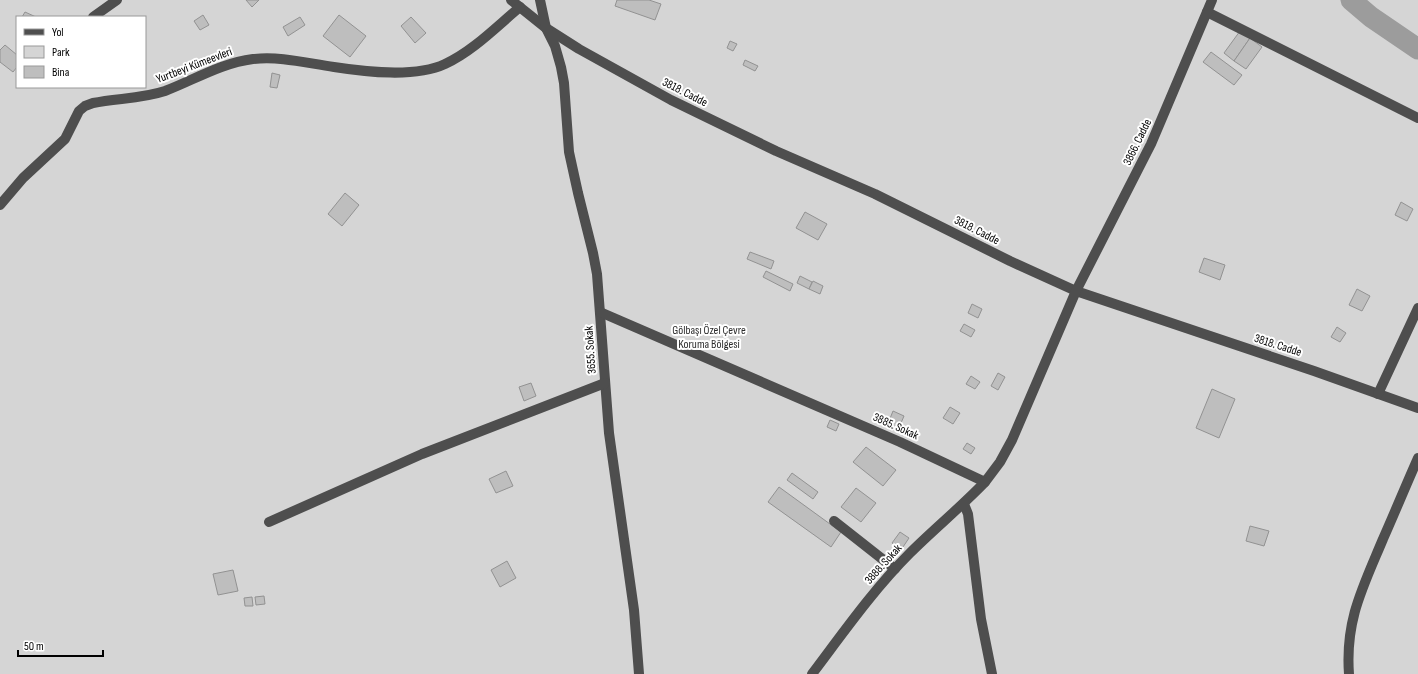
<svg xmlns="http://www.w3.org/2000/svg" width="1418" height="674" font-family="'Sofia Sans Condensed',sans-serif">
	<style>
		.green { fill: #d5d5d5; fill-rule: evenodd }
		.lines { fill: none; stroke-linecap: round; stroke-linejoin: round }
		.river { stroke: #9c9c9c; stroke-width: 21 }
		.building { fill: #bebebe; stroke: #929292 }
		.minor { stroke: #4e4e4e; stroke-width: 10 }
		.labels { text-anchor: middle; stroke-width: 4; stroke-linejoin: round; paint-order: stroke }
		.street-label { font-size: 12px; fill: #000; stroke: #fff }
		.park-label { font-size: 12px; fill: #2c2c2c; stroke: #fff }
	</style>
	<rect width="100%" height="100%" fill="#fff"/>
	<path class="green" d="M0,0H1418V674H0ZM17,17H145V87H17Z"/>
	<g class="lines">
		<path class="river" d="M1351,0L1371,17L1418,49"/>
	</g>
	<g class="building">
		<path d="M246,0H259L252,7Z"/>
		<path d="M617,0H649L661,4L655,20L615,6Z"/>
		<path d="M25,12L36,17H22Z"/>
		<path d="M203,15L209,25L200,30L194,21Z"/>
		<path d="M339,15L366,36L350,57L323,36Z"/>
		<path d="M300,17L305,25L288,36L283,27Z"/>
		<path d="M411,17L426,33L415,43L401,26Z"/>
		<path d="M1240,31L1250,38L1234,61L1224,53Z"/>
		<path d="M1250,38L1262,47L1246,69L1234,61Z"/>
		<path d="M730,41L737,44L733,51L727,48Z"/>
		<path d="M5,45L17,55V67L13,72L0,62V50Z"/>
		<path d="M1211,52L1242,75L1234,85L1203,62Z"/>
		<path d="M745,60L758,66L755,71L743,65Z"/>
		<path d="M272,73L280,75L277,88L270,87Z"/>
		<path d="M345,193L359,205L342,226L328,214Z"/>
		<path d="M1401,202L1413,209L1407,221L1395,215Z"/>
		<path d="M805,212L827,224L818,240L796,228Z"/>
		<path d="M750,252L774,261L771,269L747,259Z"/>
		<path d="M1204,258L1225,265L1220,280L1199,272Z"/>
		<path d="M766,271L793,284L790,291L763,277Z"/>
		<path d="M800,276L812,282L809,289L797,283Z"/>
		<path d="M813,281L823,286L820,294L809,289Z"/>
		<path d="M1357,289L1370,296L1362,311L1349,305Z"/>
		<path d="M972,304L982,309L978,318L968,313Z"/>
		<path d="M964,324L975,330L971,337L960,331Z"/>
		<path d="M1337,327L1346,333L1340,342L1331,337Z"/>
		<path d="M998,373L1005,377L998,390L991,386Z"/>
		<path d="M971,376L980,382L975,389L966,384Z"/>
		<path d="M531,383L536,396L524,401L519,387Z"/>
		<path d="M1212,389L1235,399L1219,438L1196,428Z"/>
		<path d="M950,407L960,413L953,424L943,418Z"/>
		<path d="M893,411L904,416L898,430L887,426Z"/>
		<path d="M830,420L839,424L836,431L827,427Z"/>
		<path d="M967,443L975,448L971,454L963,449Z"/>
		<path d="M866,447L896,470L883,486L853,462Z"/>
		<path d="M506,471L513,486L496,493L489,479Z"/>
		<path d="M792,473L818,492L813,499L787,480Z"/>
		<path d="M779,487L841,532L831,547L768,502Z"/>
		<path d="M856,488L876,503L861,522L841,507Z"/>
		<path d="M1250,526L1269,531L1264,546L1246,541Z"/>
		<path d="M900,532L909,538L901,550L892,543Z"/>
		<path d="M507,561L516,578L500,587L491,570Z"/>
		<path d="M233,570L238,591L218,595L213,574Z"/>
		<path d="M264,596L265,604L256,605L255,597Z"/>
		<path d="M252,597L253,606H245L244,598Z"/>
	</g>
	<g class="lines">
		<g class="minor">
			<path d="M511,0L546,28L579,49L671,100L776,151L875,194L1010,261L1076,291L1314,371L1418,408"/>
			<path d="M540,0L546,28L555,46L561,67L564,83L569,152L578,193L593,253L597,274L609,433L634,610L639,674"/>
			<path d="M1207,12L1418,118"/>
			<path d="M93,17L117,0"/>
			<path d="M0,205L23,178L65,139L79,111L85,106L93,103C117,98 141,99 165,91C194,80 221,63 253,59C281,56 306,63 334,67C366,72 415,78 445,64C473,51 496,27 520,7"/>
			<path d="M600,312L900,442L985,482L1000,462L1012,440L1076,291L1151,144L1212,0"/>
			<path d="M1378,394L1418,308"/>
			<path d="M964,504L968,514L981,619L992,674"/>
			<path d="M834,521L895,569"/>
			<path d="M269,522L422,454L605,383"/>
			<path d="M812,674C843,633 873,590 910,553C934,529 961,507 985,482"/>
			<path d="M1349,674C1345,620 1363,587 1383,539C1395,512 1406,485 1418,458"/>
		</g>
	</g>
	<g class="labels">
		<g class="street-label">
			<text transform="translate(194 65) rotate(-21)" y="4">Yurtbeyi Kümeevleri</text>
			<text transform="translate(685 92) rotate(27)" y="4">3818. Cadde</text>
			<text transform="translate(1137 142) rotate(-64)" y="4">3866. Cadde</text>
			<text transform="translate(977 230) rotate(27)" y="4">3818. Cadde</text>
			<text transform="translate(1278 345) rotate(18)" y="4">3818. Cadde</text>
			<text transform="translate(590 350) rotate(-94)" y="4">3655. Sokak</text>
			<text transform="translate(896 426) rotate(24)" y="4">3885. Sokak</text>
			<text transform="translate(883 564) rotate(-48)" y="4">3888. Sokak</text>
		</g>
		<g class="park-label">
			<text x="709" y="334">Gölbaşı Özel Çevre<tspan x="709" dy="14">Koruma Bölgesi</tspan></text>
		</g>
	</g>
	<rect x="16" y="16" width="130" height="72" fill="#ffffff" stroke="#999999"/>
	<rect x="24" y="29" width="20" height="6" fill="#4e4e4e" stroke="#999999"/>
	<text x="52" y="36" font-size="12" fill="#000000">Yol</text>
	<rect x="24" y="46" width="20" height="12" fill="#d5d5d5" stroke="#999999"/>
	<text x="52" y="56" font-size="12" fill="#000000">Park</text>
	<rect x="24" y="66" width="20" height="12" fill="#bebebe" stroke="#999999"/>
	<text x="52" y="76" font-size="12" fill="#000000">Bina</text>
	<path d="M18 650v6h85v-6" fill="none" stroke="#000000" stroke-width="2"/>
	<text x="24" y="650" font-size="12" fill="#000000" stroke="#ffffff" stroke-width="3" paint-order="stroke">50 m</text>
</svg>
